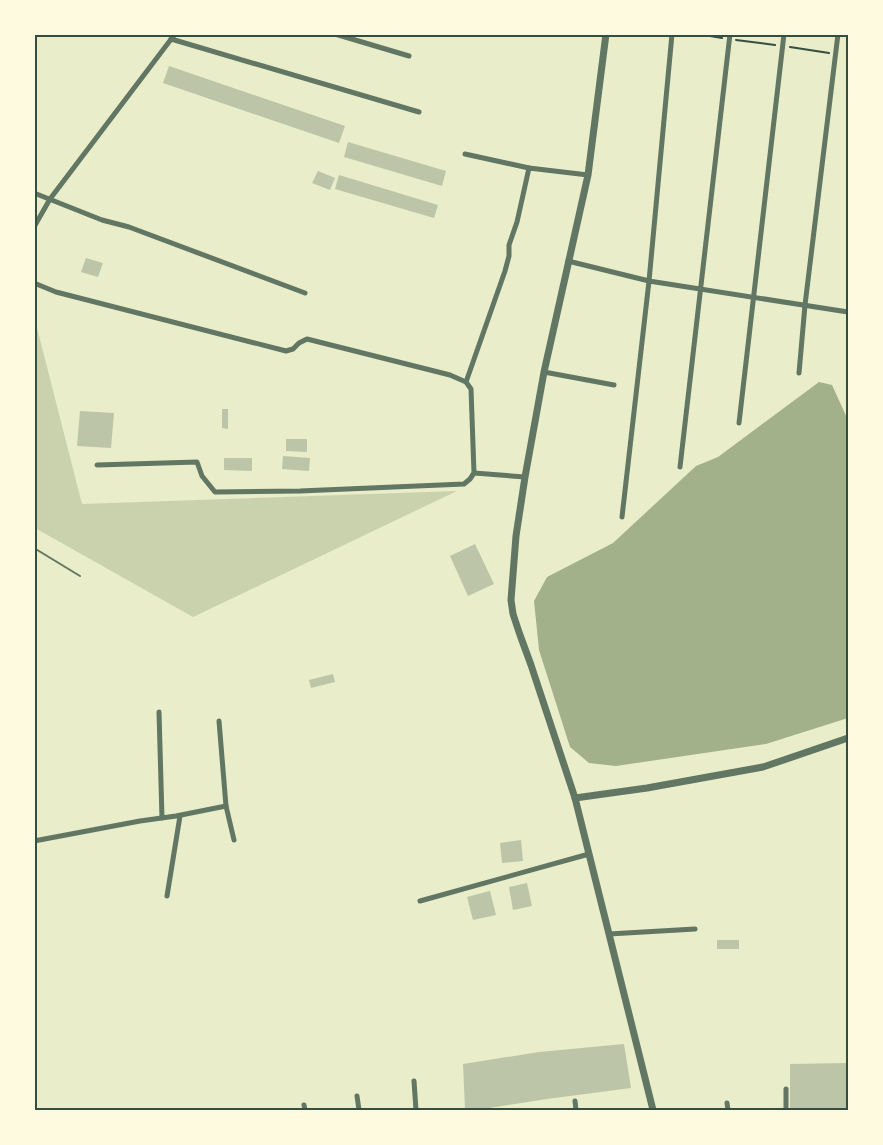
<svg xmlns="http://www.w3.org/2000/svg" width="883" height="1145" font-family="'Space Grotesk',sans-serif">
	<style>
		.green { fill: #cad2ad }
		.water { fill: #a3b18a }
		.building { fill: #bcc5a7 }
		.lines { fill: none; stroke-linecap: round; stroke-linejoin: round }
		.path { stroke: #344e41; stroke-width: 2 }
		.service { stroke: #617663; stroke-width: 2 }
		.minor { stroke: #617663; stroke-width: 5 }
		.tertiary { stroke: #617663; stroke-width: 7 }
		.neatline { fill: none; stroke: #344e41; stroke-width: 2 }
	</style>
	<rect width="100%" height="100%" fill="#e9edc9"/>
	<path class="green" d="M34,316L82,504L457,491L193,617L35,528Z"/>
	<path class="water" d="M819,382L832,385L848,420V718L766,744L616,766L589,763L570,747L539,650L534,601L547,577L613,543L696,466L718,457Z"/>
	<g class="building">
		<path d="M169,66L345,126L339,143L163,83Z"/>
		<path d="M348,142L446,171L442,186L344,157Z"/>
		<path d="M318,171L335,178L330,190L312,183Z"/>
		<path d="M339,175L438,205L434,218L335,189Z"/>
		<path d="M86,258L103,263L98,277L81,272Z"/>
		<path d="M222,409H228V429L222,428Z"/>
		<path d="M80,411L114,413L111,448L77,446Z"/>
		<path d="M286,439H307V452L286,451Z"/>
		<path d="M283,456L310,458L309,471L282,469Z"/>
		<path d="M224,458H252V471L224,470Z"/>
		<path d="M475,544L494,584L468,596L450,556Z"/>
		<path d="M333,674L335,682L311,688L309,680Z"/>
		<path d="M521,840L523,861L502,863L500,843Z"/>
		<path d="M527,883L532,906L513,910L509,887Z"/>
		<path d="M490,891L496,915L473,920L467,897Z"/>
		<rect x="717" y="940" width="22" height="9"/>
		<path d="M624,1044L631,1088L547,1099L476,1110L465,1109L463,1064L539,1052Z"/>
		<path d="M848,1063V1110H790V1064Z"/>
	</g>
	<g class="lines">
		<g class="path">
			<path d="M698,34L722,38"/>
			<path d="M736,40L775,45"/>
			<path d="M790,47L829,53"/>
		</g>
		<path class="service" d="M34,548L80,576"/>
		<g class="minor">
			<path d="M335,34L409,56"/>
			<path d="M171,39L419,112"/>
			<path d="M465,154L529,168"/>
			<path d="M34,193L102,220L129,227L305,293"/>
			<path d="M34,227L50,199L175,34"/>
			<path d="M568,261L649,281L848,312"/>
			<path d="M34,283L56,292L286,351L293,349L299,343L307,339L450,375L466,382L471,389L474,473L470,479L464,484L300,491L215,492L202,476L197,462L97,465"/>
			<path d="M544,372L614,385"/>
			<path d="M799,373L805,305L838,34"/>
			<path d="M466,382L505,271L509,256V245L517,222L529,168L588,175"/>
			<path d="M739,423L784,34"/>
			<path d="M680,467L730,34"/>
			<path d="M474,473L525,477"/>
			<path d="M622,517L649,281L672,34"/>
			<path d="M159,712L162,818"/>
			<path d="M219,721L226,806L234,840"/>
			<path d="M34,841L140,821L176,816L226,806"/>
			<path d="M167,896L180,816"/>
			<path d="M420,901L589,854"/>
			<path d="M609,934L695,929"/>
			<path d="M414,1081L416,1110"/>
			<path d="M786,1089V1110"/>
			<path d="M357,1096L359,1110"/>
			<path d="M575,1101L576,1110"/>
			<path d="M727,1103L728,1110"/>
			<path d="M304,1105L305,1110"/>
		</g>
		<g class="tertiary">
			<path d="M606,34L588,175L544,372L525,477L516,536L511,600L513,614L520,635L531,665L575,798L653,1110"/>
			<path d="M575,798L647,788L763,767L848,738"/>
		</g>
	</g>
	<rect width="883" height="1145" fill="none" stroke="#fefae0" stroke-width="72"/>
	<rect x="36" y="36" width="811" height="1073" class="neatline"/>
</svg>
